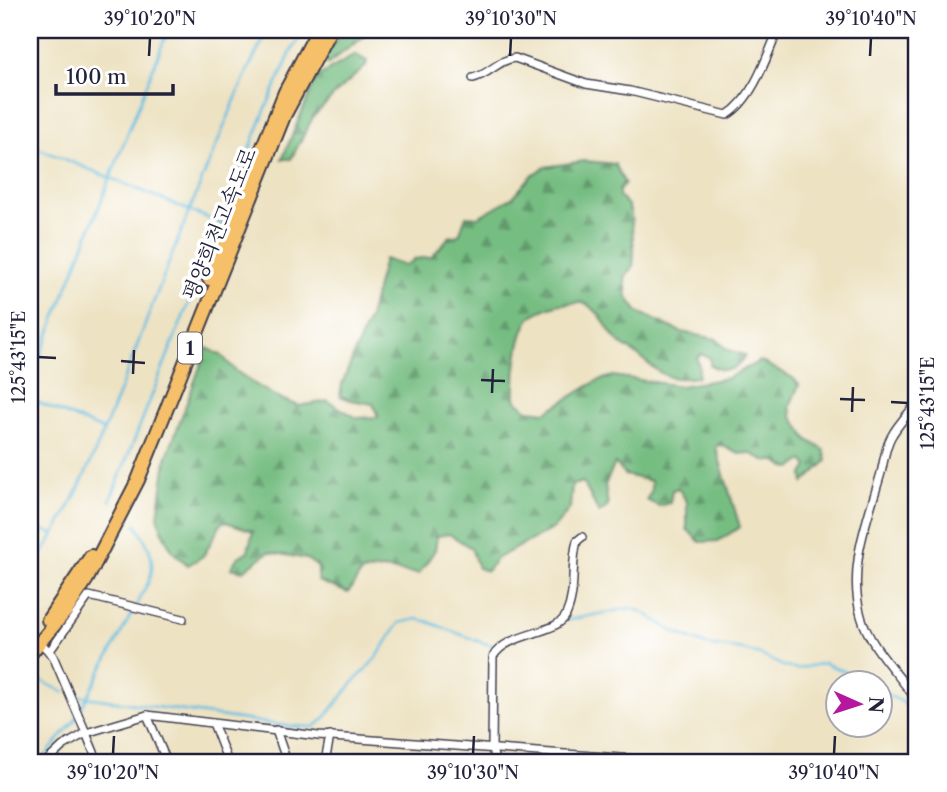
<svg xmlns="http://www.w3.org/2000/svg" width="947" height="792" font-family="'Libre Caslon Text','Noto Serif KR',serif">
	<style>
		.forest { fill: url(#forest-firs); stroke: #4c705e; stroke-width: 2 }
		.lines { fill: none; stroke-linecap: round; stroke-linejoin: round }
		.stream { stroke: #64bde1; stroke-width: 2.5 }
		.street-casing { stroke: #403f4f; stroke-width: 10 }
		.highway-casing { stroke: #403f4f; stroke-width: 16 }
		.street { stroke: #fff; stroke-width: 7 }
		.highway { stroke: #f6c06b; stroke-width: 12 }
		.ticks { fill: none; stroke: #22223b; stroke-width: 2.5 }
		.labels { text-anchor: middle; stroke-width: 7; stroke-linejoin: round; paint-order: stroke }
		.shield { fill: #fff; stroke: #646476; stroke-width: 2 }
		.shield-label { font-size: 19px; font-weight: bold; fill: #22223b }
		.street-label { font-size: 21px; fill: #22223b; stroke: #fff }
		.neatline { fill: none; stroke: #22223b; stroke-width: 2.5 }
		.ticks-label { font-size: 18px; text-anchor: middle; fill: #22223b }
	</style>
	<defs>
		<pattern id="forest-firs" width="22" height="20" patternUnits="userSpaceOnUse" patternTransform="scale(1.75)"><rect width="22" height="20" fill="#76bd82"/><path d="M5 1l3.5 6h-7zM16 11l3.5 6h-7z" fill="#60996c"/></pattern>
	</defs>
	<rect width="100%" height="100%" fill="#fff"/>
	<filter id="ink" filterUnits="userSpaceOnUse"><feTurbulence type="fractalNoise" baseFrequency=".0143" numOctaves="2"/><feDisplacementMap in="SourceGraphic" scale="14" xChannelSelector="R" yChannelSelector="G"/><feConvolveMatrix kernelMatrix="1 2 1 2 8 2 1 2 1" color-interpolation-filters="sRGB"/></filter>
	<filter id="wash" filterUnits="userSpaceOnUse"><feTurbulence type="fractalNoise" baseFrequency=".00686" numOctaves="4" result="noise"/><feDisplacementMap in="SourceGraphic" scale="28" xChannelSelector="R" yChannelSelector="G"/><feGaussianBlur stdDeviation="1.57" result="paint"/><feColorMatrix in="noise" values="0 0 0 0 0 0 0 0 0 0 0 0 0 0 0 0 0 1.4 0 .05"/><feComposite in="paint" operator="in"/></filter>
	<g filter="url(#wash)">
		<rect width="100%" height="100%" fill="#ede2c2"/>
		<g class="forest">
			<path d="M342,30H372L328,64H322Z"/>
			<path d="M355,55L367,61L366,66L340,89L313,117L291,159H282L317,77Z"/>
			<path d="M585,161L615,164L625,184L619,190V197L628,205L631,214L634,252L633,266L625,277L627,297L638,312L681,332L716,339L728,350L745,355C737,372 725,373 710,365V358L701,354L697,358L699,366L698,377C667,381 663,376 640,357C632,350 622,347 615,338C604,325 601,310 583,303C578,301 568,304 562,304C554,305 538,311 532,316C517,332 514,379 515,399L528,410L546,412L597,381L613,376L680,386L728,378L760,361L793,378L799,385L790,406L792,417L808,440L824,450L827,461L804,483L803,474L808,466L803,460L792,468L785,467L776,461H767L749,453L739,454L719,444L716,448L740,527L718,541L700,542L687,529V502L678,488L672,490L670,503L659,506L646,500L651,492V481L625,475L615,463L605,485L608,506L599,513L583,482L572,485L570,508L554,528L497,558L487,571L478,568L471,548L449,534L437,536L435,550L419,574L382,569L362,572L348,593L318,581V567L307,559L269,552L243,571L231,568L237,558L248,551L253,531L223,521L203,556L188,565L174,553L164,536L158,517L166,459L207,348L221,355L236,371L253,383L278,398L299,406L328,401L357,418L378,417L373,404L351,400L340,396L342,384L369,318L384,259L405,266L415,259L432,257L449,237L459,235L466,216L478,217L513,197L532,175L545,167Z"/>
		</g>
		<g class="lines">
			<g class="stream">
				<path d="M30,145L220,223"/>
				<path d="M30,383L168,30"/>
				<path d="M30,399L103,430"/>
				<path d="M110,501L266,108L291,52L304,30"/>
				<path d="M30,525L53,534"/>
				<path d="M30,572C80,502 109,418 140,338C165,271 191,206 218,141C234,104 248,64 269,30"/>
				<path d="M563,621L630,608L643,612L674,632L706,645L744,650L763,656L785,667L797,669L824,663L849,673L865,684"/>
				<path d="M513,637L543,627"/>
				<path d="M30,675L65,693"/>
				<path d="M880,692L901,701L917,715"/>
				<path d="M72,695L288,726L314,727L324,719L352,684L377,657L399,623L417,619L426,621L483,643L492,645L505,642"/>
				<path d="M40,762L75,720L149,581C157,560 148,543 136,525"/>
			</g>
		</g>
	</g>
	<g filter="url(#ink)">
		<g class="lines">
			<defs>
				<g id="street">
					<path d="M473,78C489,75 499,59 515,58L586,84L630,91L727,115C753,100 767,56 778,30"/>
					<path d="M917,403C908,414 898,424 891,437C885,448 884,461 881,473C868,519 847,567 861,616C870,648 899,674 917,701"/>
					<path d="M40,642L53,656L86,733L147,715L318,736L676,762"/>
					<path d="M49,652L89,596L183,619"/>
					<path d="M147,715L167,762"/>
					<path d="M213,723L228,762"/>
					<path d="M276,730L287,762"/>
					<path d="M46,762L63,746L86,733L98,762"/>
					<path d="M325,762L330,736"/>
					<path d="M495,762L492,748L493,657C506,632 557,635 566,615C577,591 570,566 577,541L582,537"/>
				</g>
				<g id="highway">
					<path d="M209,279L285,92L318,30"/>
					<path d="M48,620L91,556"/>
					<path d="M30,654L67,610L87,579L138,480L284,116L330,30"/>
				</g>
			</defs>
			<use href="#street" class="street-casing"/>
			<use href="#highway" class="highway-casing"/>
			<use href="#street" class="street"/>
			<use href="#highway" class="highway"/>
		</g>
	</g>
	<path class="ticks" d="M149,56L150,38M510,56L511,38M870,56L871,38M38,357L56,358M121,361L145,363M133,374L134,350M481,380L505,381M492,393L493,369M840,399L865,400M891,402L908,403M852,412L853,387M113,754L114,736M473,754L474,736M834,754L835,736"/>
	<g class="labels">
		<rect class="shield" x="178" y="332.5" width="24" height="31" rx="5"/>
		<g class="shield-label">
			<text x="190" y="355">1</text>
		</g>
		<g class="street-label">
			<text transform="translate(220 224) rotate(-68)" y="7">평양희천고속도로</text>
		</g>
	</g>
	<rect width="947" height="792" fill="none" stroke="#fff" stroke-width="77"/>
	<g transform="translate(859 704) rotate(93)"><circle r="33" fill="#ffffff" stroke="#a7a7b1" stroke-width="2"/>
	<path d="M0-5L12 26L0 18L-12 26Z" fill="#b5179e"/>
	<text y="-10" font-size="19" font-weight="bold" text-anchor="middle" fill="#22223b">N</text>
	</g>
	<path d="M56 84v10h117v-10" fill="none" stroke="#22223b" stroke-width="3.5"/>
	<text x="66" y="84" font-size="21" fill="#22223b" stroke="#ffffff" stroke-width="5" paint-order="stroke">100 m</text>
	<rect x="38" y="38" width="870" height="716" class="neatline"/>
	<g class="ticks-label">
		<text x="150" y="25">39°10'20"N</text>
		<text x="511" y="25">39°10'30"N</text>
		<text x="871" y="25">39°10'40"N</text>
		<text transform="translate(19 357) rotate(-90)" y="6">125°43'15"E</text>
		<text transform="translate(928 403) rotate(-90)" y="6">125°43'15"E</text>
		<text x="113" y="779">39°10'20"N</text>
		<text x="473" y="779">39°10'30"N</text>
		<text x="834" y="779">39°10'40"N</text>
	</g>
</svg>
